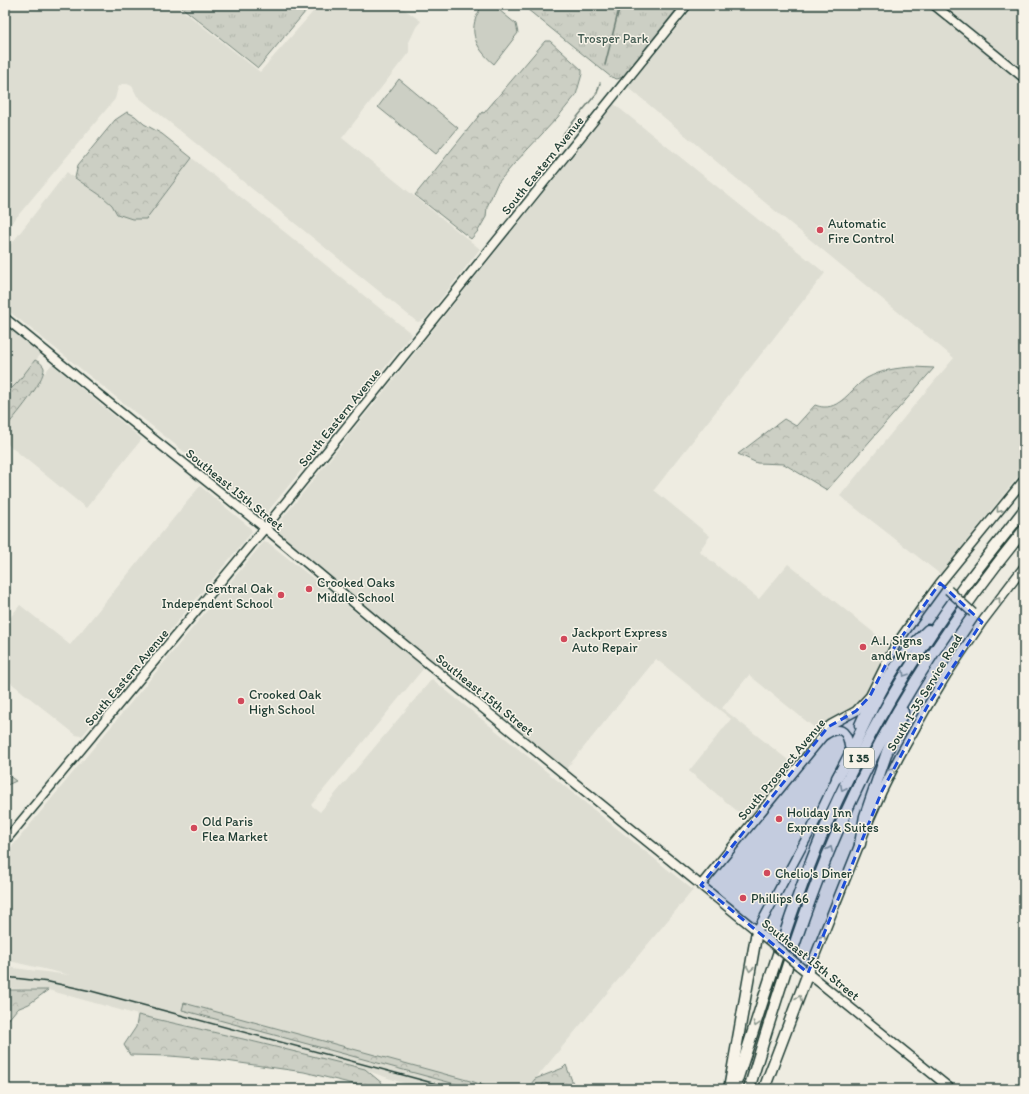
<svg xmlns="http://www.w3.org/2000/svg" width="1029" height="1094" font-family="Itim,sans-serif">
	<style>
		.built { fill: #ddddd2 }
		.green { fill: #cccfc4; stroke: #76867c }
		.forest { fill: url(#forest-crowns); stroke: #76867c }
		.park { fill: url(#park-tufts); stroke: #76867c }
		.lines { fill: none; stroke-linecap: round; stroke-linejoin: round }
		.stream { stroke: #6c7e74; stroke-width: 1.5 }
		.secondary-casing { stroke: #1f3d34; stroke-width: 11 }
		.highway-casing { stroke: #1f3d34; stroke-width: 13 }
		.secondary { stroke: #f7f3e8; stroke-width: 8 }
		.highway { stroke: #f7f3e8; stroke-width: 10 }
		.rail { stroke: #1f3d34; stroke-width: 1.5 }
		.secondary-bridge-casing { stroke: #1f3d34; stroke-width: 11; stroke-linecap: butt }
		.secondary-bridge { stroke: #f7f3e8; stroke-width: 8 }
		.oneway { stroke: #8b988e }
		.marked { fill: #1d4ed8; fill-opacity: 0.2; stroke: #1d4ed8; stroke-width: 3; stroke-dasharray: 8 5; stroke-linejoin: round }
		.poi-dot { fill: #d1495b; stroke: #f7f3e8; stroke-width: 1.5 }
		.labels { text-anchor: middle; stroke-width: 3; stroke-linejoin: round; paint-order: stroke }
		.shield { fill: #f7f3e8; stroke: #60746a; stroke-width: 1 }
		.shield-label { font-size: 12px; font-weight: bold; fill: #1f3d34 }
		.park-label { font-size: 13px; fill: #425a51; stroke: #f7f3e8 }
		.street-label { font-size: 13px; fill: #1f3d34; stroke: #f7f3e8 }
		.poi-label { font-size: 13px; fill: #1f3d34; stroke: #f7f3e8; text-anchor: start }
	</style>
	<defs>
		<pattern id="forest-crowns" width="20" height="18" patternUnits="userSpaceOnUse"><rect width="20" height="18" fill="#cccfc4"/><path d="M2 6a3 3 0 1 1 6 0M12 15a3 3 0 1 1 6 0" fill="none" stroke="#afb3a9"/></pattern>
		<pattern id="park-tufts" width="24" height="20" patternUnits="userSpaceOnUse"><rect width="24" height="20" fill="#cccfc4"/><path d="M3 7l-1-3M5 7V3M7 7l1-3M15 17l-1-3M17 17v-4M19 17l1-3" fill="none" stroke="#afb3a9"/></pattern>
	</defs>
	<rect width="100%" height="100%" fill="#eeece1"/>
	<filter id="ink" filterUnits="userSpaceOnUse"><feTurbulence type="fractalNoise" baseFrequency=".025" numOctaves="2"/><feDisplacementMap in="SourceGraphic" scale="8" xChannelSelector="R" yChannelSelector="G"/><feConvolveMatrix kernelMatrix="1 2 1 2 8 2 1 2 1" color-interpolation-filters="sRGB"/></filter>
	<g filter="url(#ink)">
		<g class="built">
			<path d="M5,5H176L260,72L319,5H398L421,21L416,27L412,36L409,42V52L342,138L480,249L425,319L418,322L416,321L137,96L132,86L127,84H122L119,86L117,91L115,99L5,231Z"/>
			<path d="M695,5H926L1024,84V469L940,574L840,496L916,403L954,358L762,200L628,87Z"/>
			<path d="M943,5H1024V71L1009,59Z"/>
			<path d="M614,104L825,273L654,490L710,536L699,551L759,599L788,564L888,644L887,646L889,647L890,649L868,693L860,705L825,726L821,733L749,675L722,708L793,764L748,820L689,771L731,719L656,659L566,769L398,632L282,535L277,528L278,524Z"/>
			<path d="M192,158L412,334L264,516L5,308V252L67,172L75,179L103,197L112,205L117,214L145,219Z"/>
			<path d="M5,325L41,354L18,382L5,395Z"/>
			<path d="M52,364L142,439L86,508L5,442V428L18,412L35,388L42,376Z"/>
			<path d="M200,486L247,525L251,529L252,532L82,736H81L76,735L5,678V624L20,605L70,645Z"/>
			<path d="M264,542L270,544L419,663L423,667V669L311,805L320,812L432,679L693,890L527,1089H492L474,1082L459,1085L470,1089H420L362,1069L243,1039L138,1015L48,990L5,988V967L70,975L5,960V855L261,545Z"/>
		</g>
		<g class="green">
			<path d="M483,5H493L516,24L518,33L494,64C474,47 466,28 483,5Z"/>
			<path d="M399,79L458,128L436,154L378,107Z"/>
		</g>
		<g class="forest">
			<path d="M545,41H550L582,70V74L576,95L557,118L513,165L497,184L487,207L486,217L478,231L471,239L415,195L482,112L484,113Z"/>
			<path d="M127,112L135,116L144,124L162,134L192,158L146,219H132L117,214L112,205L103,197L75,178L78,165L115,120Z"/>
			<path d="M35,360C39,362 43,364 44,368C45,381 14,418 5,428V395L18,382Z"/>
			<path d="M913,367L934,368L827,490L784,464L757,463L738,454L784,419L796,426L815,405C818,406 821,407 824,407C842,408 853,386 867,378C882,370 896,368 913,367Z"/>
			<path d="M5,773L16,781L5,786Z"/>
			<path d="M5,990H48L29,1004L17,1009L8,1020V1033L5,1032Z"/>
			<path d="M184,1003L474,1082L492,1089H470L459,1085L182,1010Z"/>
			<path d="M138,1015L243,1039L365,1069L383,1084L392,1089H374L304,1072L219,1060L170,1056L130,1055L124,1045L136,1027Z"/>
			<path d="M566,1065L575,1089H527L535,1079L563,1068Z"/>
		</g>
		<g class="park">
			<path d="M179,5H311L258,68Z"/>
			<path d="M522,5H680L623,77L617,79L611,77Z"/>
		</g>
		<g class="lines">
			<g class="stream">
				<path d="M605,65L620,5"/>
				<path d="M565,142L562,138L564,133L597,93L600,83"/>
			</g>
			<defs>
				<g id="secondary">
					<path d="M934,5L1024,78"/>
					<path d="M5,318L151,437L265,528L378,623L772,943"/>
					<path d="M859,725L868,705L869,699"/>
					<path d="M825,735C839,726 847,729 849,746"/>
					<path d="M5,841L265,528L687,5"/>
					<path d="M701,885L824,735L828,727L832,724L856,711L870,696L895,646L921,609L940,583L1024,480"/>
					<path d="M757,931L822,809L839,773"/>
					<path d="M799,966L951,1089"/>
					<path d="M808,973L870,818L882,791L899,757L927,707L947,674L982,622L1024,567"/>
				</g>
				<g id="highway">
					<path d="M837,778C859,739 875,696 901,659C909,648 919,639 928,630"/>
					<path d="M860,844L865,816L887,752L903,712"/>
					<path d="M729,1089L757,931"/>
					<path d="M734,1089C767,992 794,892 838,799C873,725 915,654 963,588C983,561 1004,536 1024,510"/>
					<path d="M749,1089C779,990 809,889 854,795C899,698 957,612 1024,530"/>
					<path d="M764,1089L808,973"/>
				</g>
			</defs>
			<use href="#secondary" class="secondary-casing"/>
			<use href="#highway" class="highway-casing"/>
			<use href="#secondary" class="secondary"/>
			<use href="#highway" class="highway"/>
			<path class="rail" d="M5,977L49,982L91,991L455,1089"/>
			<defs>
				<g id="secondary-bridge">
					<path d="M948,590L973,613"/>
					<path d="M772,943L799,966"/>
				</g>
			</defs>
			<use href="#secondary-bridge" class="secondary-bridge-casing"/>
			<use href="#secondary-bridge" class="secondary-bridge"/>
		</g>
		<defs><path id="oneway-chevron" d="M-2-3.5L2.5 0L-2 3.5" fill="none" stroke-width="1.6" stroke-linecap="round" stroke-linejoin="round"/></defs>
		<g class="oneway">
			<use href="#oneway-chevron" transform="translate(999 510) rotate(129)"/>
			<use href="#oneway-chevron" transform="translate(998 600) rotate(-53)"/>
			<use href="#oneway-chevron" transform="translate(919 612) rotate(125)"/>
			<use href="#oneway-chevron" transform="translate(905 674) rotate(122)"/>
			<use href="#oneway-chevron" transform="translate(847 716) rotate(153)"/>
			<use href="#oneway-chevron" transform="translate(892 770) rotate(-63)"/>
			<use href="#oneway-chevron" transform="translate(843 788) rotate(117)"/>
			<use href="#oneway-chevron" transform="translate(830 849) rotate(-67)"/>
			<use href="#oneway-chevron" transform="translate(823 937) rotate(-68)"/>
			<use href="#oneway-chevron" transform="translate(750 969) rotate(100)"/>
			<use href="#oneway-chevron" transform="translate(799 998) rotate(-68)"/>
			<use href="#oneway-chevron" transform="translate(756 1024) rotate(108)"/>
		</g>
	</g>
	<path class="marked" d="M940,583L982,622L927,707L882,791L808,973L701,885L828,727L856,711L870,696L895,646Z"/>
	<g class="poi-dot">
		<circle cx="820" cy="230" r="4"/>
		<circle cx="309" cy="589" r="4"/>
		<circle cx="281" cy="595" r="4"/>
		<circle cx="564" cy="639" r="4"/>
		<circle cx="863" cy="647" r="4"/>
		<circle cx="241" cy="701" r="4"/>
		<circle cx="779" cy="819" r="4"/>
		<circle cx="194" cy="828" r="4"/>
		<circle cx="767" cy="873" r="4"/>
		<circle cx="743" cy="898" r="4"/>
	</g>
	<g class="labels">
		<rect class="shield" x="844" y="748" width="30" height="20" rx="3"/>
		<g class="shield-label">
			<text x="859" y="762">I 35</text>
		</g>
		<g class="park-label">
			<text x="613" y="43">Trosper Park</text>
		</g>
		<g class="street-label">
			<text transform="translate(542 165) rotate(-51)" y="5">South Eastern Avenue</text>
			<text transform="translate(339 417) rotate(-51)" y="5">South Eastern Avenue</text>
			<text transform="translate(235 489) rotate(39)" y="5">Southeast 15th Street</text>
			<text transform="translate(126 677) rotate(-50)" y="5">South Eastern Avenue</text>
			<text transform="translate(924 692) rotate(-59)" y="5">South I-35 Service Road</text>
			<text transform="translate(485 694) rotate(39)" y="5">Southeast 15th Street</text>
			<text transform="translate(781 769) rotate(-50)" y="5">South Prospect Avenue</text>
			<text transform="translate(811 959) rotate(39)" y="5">Southeast 15th Street</text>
		</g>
		<g class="poi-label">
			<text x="828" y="228">Automatic<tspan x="828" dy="15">Fire Control</tspan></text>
			<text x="317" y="587">Crooked Oaks<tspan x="317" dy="15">Middle School</tspan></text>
			<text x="273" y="593" text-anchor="end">Central Oak<tspan x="273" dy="15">Independent School</tspan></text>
			<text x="572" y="637">Jackport Express<tspan x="572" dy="15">Auto Repair</tspan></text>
			<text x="871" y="645">A.I. Signs<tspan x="871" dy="15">and Wraps</tspan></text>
			<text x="249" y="699">Crooked Oak<tspan x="249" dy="15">High School</tspan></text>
			<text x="787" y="817">Holiday Inn<tspan x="787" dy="15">Express &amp; Suites</tspan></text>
			<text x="202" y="826">Old Paris<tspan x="202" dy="15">Flea Market</tspan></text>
			<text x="775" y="878">Chelio's Diner</text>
			<text x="751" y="903">Phillips 66</text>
		</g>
	</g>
	<rect width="1029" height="1094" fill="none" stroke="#f7f3e8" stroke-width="20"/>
	<rect x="10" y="10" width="1009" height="1074" fill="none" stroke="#1f3d34" stroke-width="1.5" filter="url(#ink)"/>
</svg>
